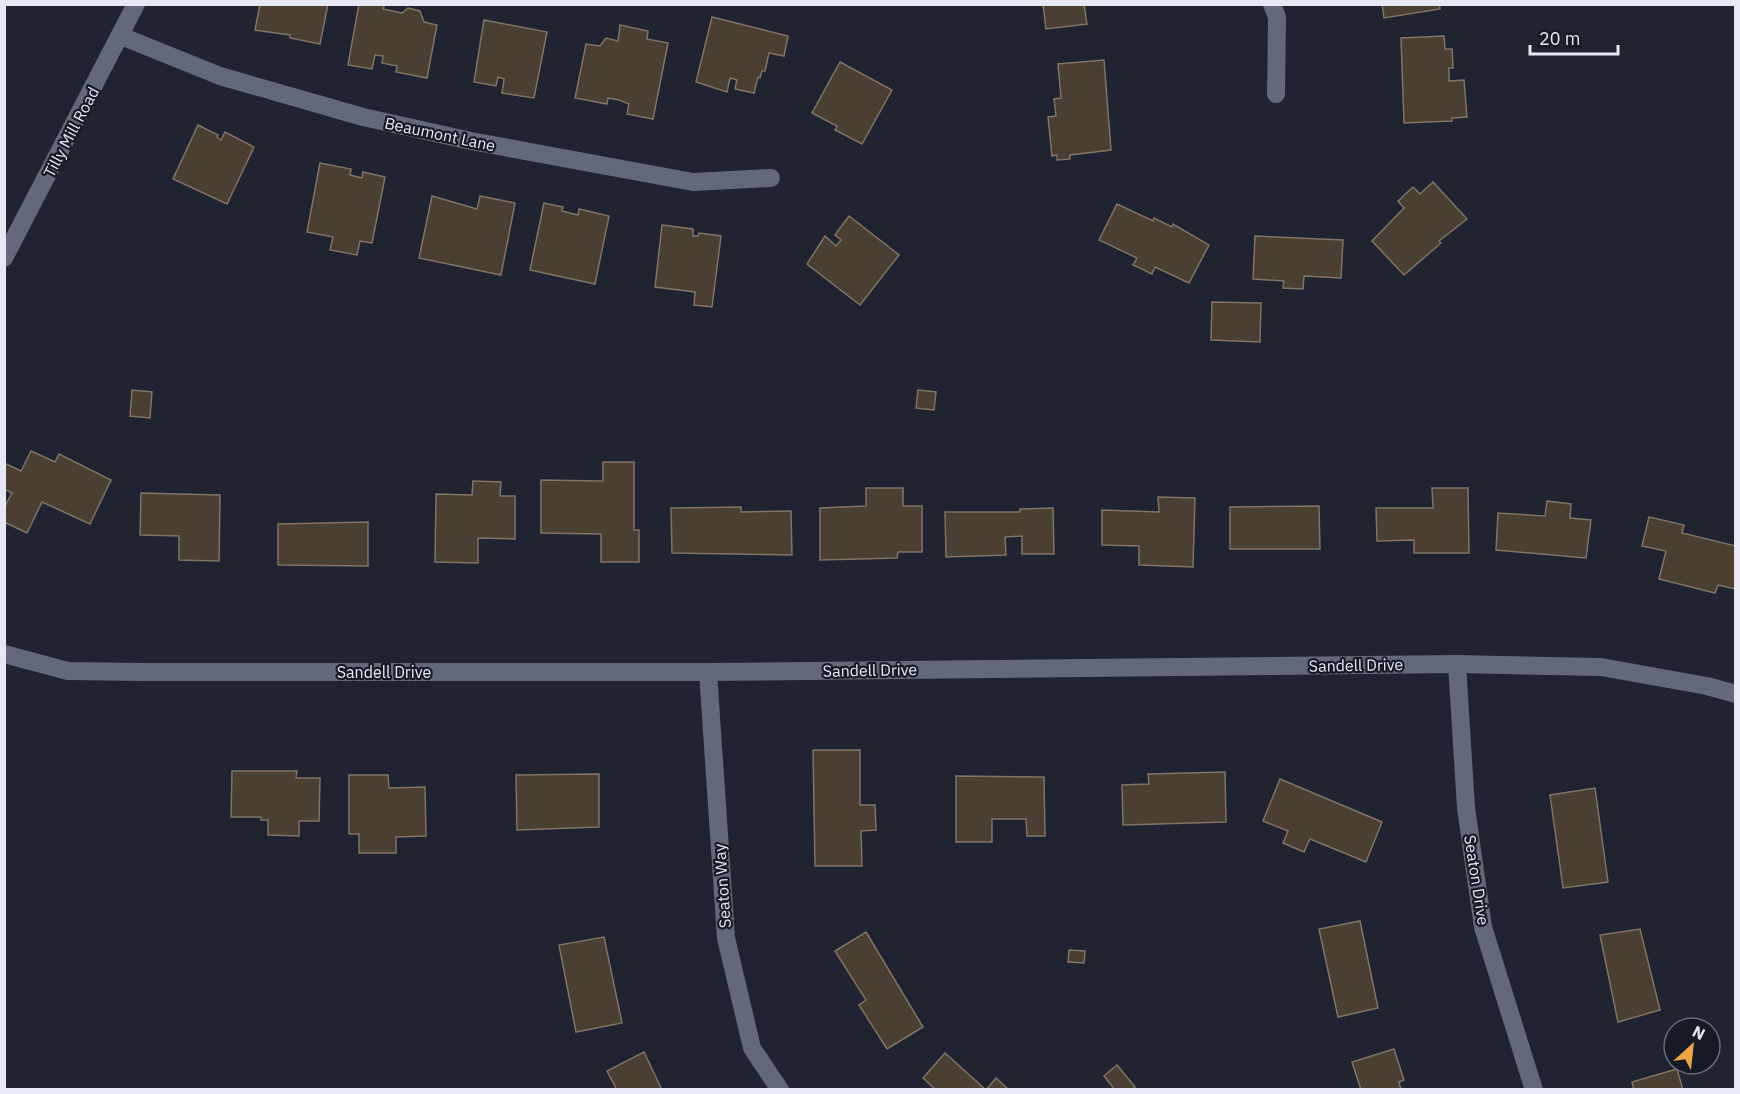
<svg xmlns="http://www.w3.org/2000/svg" width="1740" height="1094" font-family="'IBM Plex Sans',sans-serif">
	<style>
		.building { fill: #4b3f31; stroke: #817465; stroke-width: 1.5 }
		.lines { fill: none; stroke-linecap: round; stroke-linejoin: round }
		.minor { stroke: #63697a; stroke-width: 18 }
		.tertiary { stroke: #63697a; stroke-width: 18 }
		.labels { text-anchor: middle; stroke-width: 4.5; stroke-linejoin: round; paint-order: stroke }
		.street-label { font-size: 16px; fill: #e6e9f3; stroke: #161a28 }
	</style>
	<rect width="100%" height="100%" fill="#1f2332"/>
	<g class="building">
		<path d="M260,4H328L320,44L290,38V35L255,30Z"/>
		<path d="M359,4H385L383,9L402,13L408,8L420,11L424,22L437,25L427,78L396,72L397,66L382,63L383,56L375,55L372,69L348,65Z"/>
		<path d="M1043,4H1084L1087,24L1046,29Z"/>
		<path d="M1382,4H1439L1440,9L1384,18Z"/>
		<path d="M712,17L788,36L784,56L769,53L765,71H762L760,78L758,77L754,93L735,89L737,80L730,78L727,92L696,82Z"/>
		<path d="M484,20L547,32L534,98L502,93L504,79L498,77L496,86L474,82Z"/>
		<path d="M620,25L648,31L647,39L668,43L653,119L627,114L629,104L619,100L608,98L607,104L575,98L586,44L600,46L606,38L618,41Z"/>
		<path d="M1444,36L1445,49H1452L1453,68H1449V81L1464,80L1467,117L1452,118V121L1404,123L1401,38Z"/>
		<path d="M1104,60L1111,150L1070,155V159L1057,160V155L1052,156L1048,117L1056,116L1054,99L1061,98L1058,64Z"/>
		<path d="M840,62L892,90L862,144L835,130L837,126L812,113Z"/>
		<path d="M198,125L218,135L217,137L221,140L225,132L254,147L227,204L173,179Z"/>
		<path d="M320,163L351,169L350,175L362,178L363,172L385,177L372,243L360,241L357,255L330,250L333,237L307,232Z"/>
		<path d="M1433,182L1467,219L1439,241L1441,243L1404,275L1372,241L1404,208L1398,201L1413,187L1420,194Z"/>
		<path d="M432,196L477,209L480,196L515,203L501,275L419,258Z"/>
		<path d="M544,203L563,207L562,211L578,215L579,209L609,216L595,284L530,270Z"/>
		<path d="M1117,204L1153,221L1154,218L1172,227L1173,224L1209,245L1189,283L1155,267L1152,274L1133,265L1137,258L1099,240Z"/>
		<path d="M849,216L899,255L860,305L807,264L825,236L836,246L841,240L835,235Z"/>
		<path d="M662,225L693,229V236H698L699,233L721,236L712,307L694,305L695,292L655,287Z"/>
		<path d="M1255,236L1343,240L1341,278L1304,276L1303,289L1283,288L1284,281L1253,279Z"/>
		<path d="M1212,302L1261,303L1260,342L1211,340Z"/>
		<path d="M132,390L152,392L150,418L130,416Z"/>
		<path d="M918,390L936,392L934,410L916,408Z"/>
		<path d="M31,451L55,462L59,454L111,480L90,524L42,502L27,533L4,522V508L12,493L4,489V463L21,471Z"/>
		<path d="M603,462H634V530H639V562H601V534L541,533V480L603,481Z"/>
		<path d="M473,481L501,482L500,496H515V539L478,538V563L435,562L436,494L472,495Z"/>
		<path d="M866,488H903V506H922V552H898L897,558L820,560V508L866,506Z"/>
		<path d="M1432,488H1468L1469,553H1414V540L1377,541L1376,508H1433Z"/>
		<path d="M141,493L220,495L219,561L179,560V536L140,535Z"/>
		<path d="M1158,497L1195,498L1193,567L1139,565V546L1102,545V510L1159,512Z"/>
		<path d="M1547,501L1571,504L1570,518L1591,520L1586,558L1496,550L1498,513L1545,516Z"/>
		<path d="M1319,506L1320,549H1230V507Z"/>
		<path d="M741,507V512L791,511L792,555L672,553L671,508Z"/>
		<path d="M1053,508L1054,554H1022V536L1005,537L1006,555L946,557L945,512H1020V509Z"/>
		<path d="M1649,517L1684,525L1682,533L1736,546V589L1718,585L1715,593L1659,579L1666,551L1642,546Z"/>
		<path d="M368,522V566L278,565V524Z"/>
		<path d="M813,750H860V805H875L876,830L861,831L862,866H815Z"/>
		<path d="M232,771H297L296,778H320L319,821H299V836L268,835V820H261V817H231Z"/>
		<path d="M1225,772L1226,822L1123,825L1122,785L1149,784L1148,774Z"/>
		<path d="M599,774V827L517,830L516,775Z"/>
		<path d="M349,775H388L389,788L425,787L426,836L396,837V853H359V834H349Z"/>
		<path d="M956,776L1044,777L1045,836H1027L1026,819H992V842H956Z"/>
		<path d="M1280,779L1382,822L1366,862L1310,839L1304,852L1283,843L1288,831L1263,821Z"/>
		<path d="M1595,788L1608,882L1563,888L1550,795Z"/>
		<path d="M1360,921L1378,1008L1338,1017L1319,929Z"/>
		<path d="M1640,929L1660,1010L1618,1022L1600,935Z"/>
		<path d="M866,932L923,1027L887,1049L859,1005L866,1000L835,951Z"/>
		<path d="M604,937L622,1023L576,1032L559,945Z"/>
		<path d="M1069,950L1085,951L1084,963L1068,962Z"/>
		<path d="M1394,1049L1404,1080L1399,1082L1401,1090H1361L1352,1062Z"/>
		<path d="M644,1052L662,1090H617L607,1071Z"/>
		<path d="M945,1053L986,1090H936L923,1078Z"/>
		<path d="M1117,1065L1135,1087L1132,1090H1115L1104,1076Z"/>
		<path d="M1677,1069L1683,1090H1634L1632,1082Z"/>
		<path d="M996,1078L1009,1090H986Z"/>
	</g>
	<g class="lines">
		<g class="minor">
			<path d="M1272,4L1277,17L1276,94"/>
			<path d="M121,36L220,76L363,117L471,141L693,182L771,178"/>
			<path d="M4,654L68,671L142,672H708L1457,664L1601,667L1707,686L1736,694"/>
			<path d="M1457,664L1466,808L1483,927L1534,1090"/>
			<path d="M708,672L726,938L752,1048L780,1090"/>
		</g>
		<path class="tertiary" d="M4,258L136,4"/>
	</g>
	<g class="labels">
		<g class="street-label">
			<text transform="translate(71 132) rotate(-62)" y="6">Tilly Mill Road</text>
			<text transform="translate(440 134) rotate(12)" y="6">Beaumont Lane</text>
			<text transform="translate(1356 665) rotate(-1)" y="6">Sandell Drive</text>
			<text transform="translate(870 670) rotate(-1)" y="6">Sandell Drive</text>
			<text x="384" y="678">Sandell Drive</text>
			<text transform="translate(1477 880) rotate(81)" y="6">Seaton Drive</text>
			<text transform="translate(722 886) rotate(-94)" y="6">Seaton Way</text>
		</g>
	</g>
	<rect width="1740" height="1094" fill="none" stroke="#e6e9f3" stroke-width="12"/>
	<g transform="translate(1692 1046) rotate(27)"><circle r="28" fill="#161a28" stroke="#696d79" stroke-width="1.5"/>
	<path d="M0-4.5L10 22L0 15L-10 22Z" fill="#f0a63f"/>
	<text y="-9" font-size="16" font-weight="bold" text-anchor="middle" fill="#e6e9f3">N</text>
	</g>
	<path d="M1530 45v9h88v-9" fill="none" stroke="#e6e9f3" stroke-width="3"/>
	<text x="1539" y="45" font-size="18" fill="#e6e9f3" stroke="#161a28" stroke-width="4.5" paint-order="stroke">20 m</text>
</svg>
